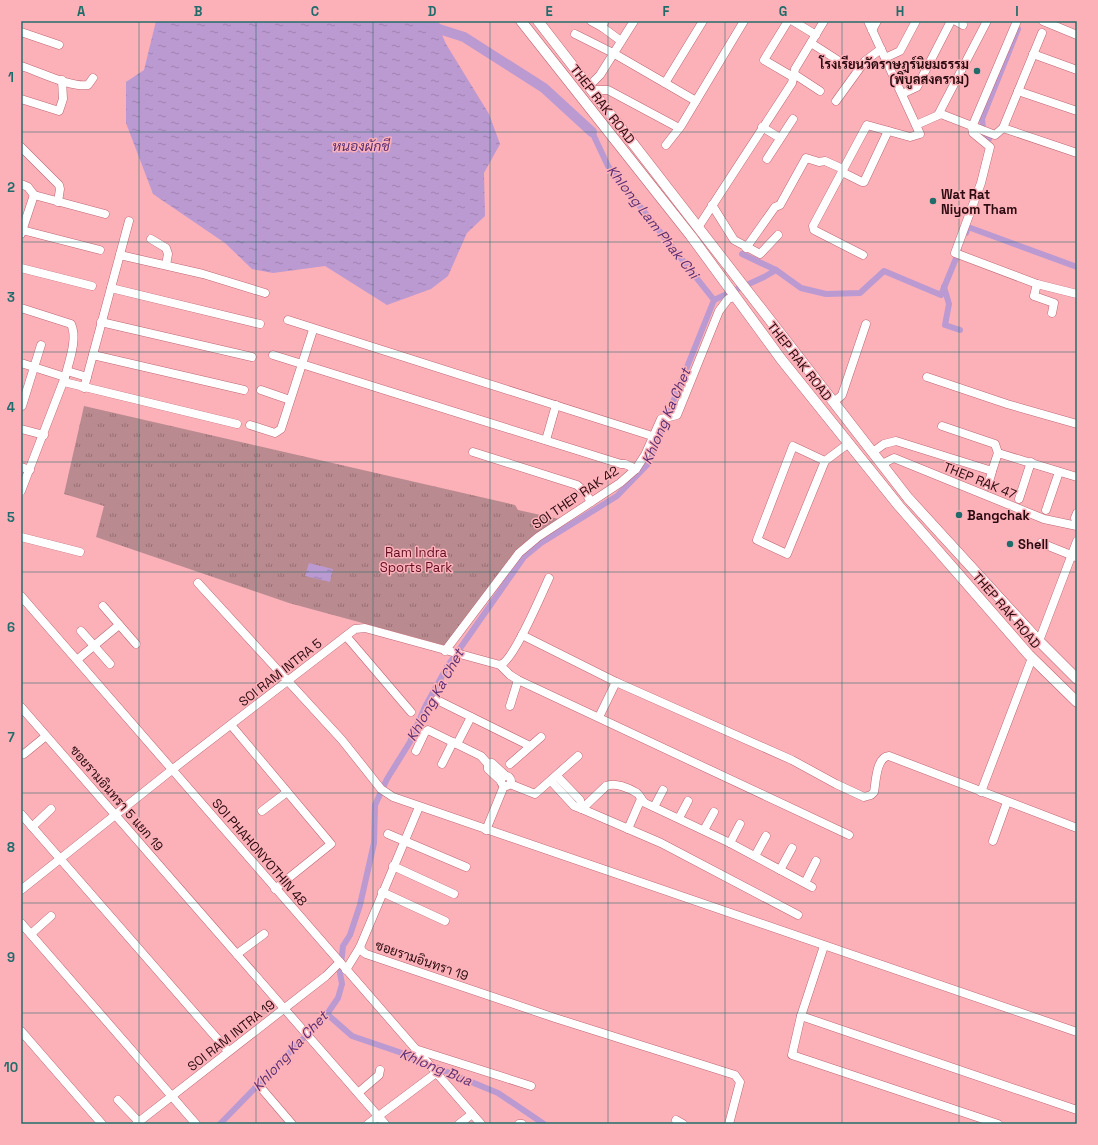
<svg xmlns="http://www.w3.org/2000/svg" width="1098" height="1145" font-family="'Space Grotesk',Sarabun,sans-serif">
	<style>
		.park { fill: url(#park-tufts) }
		.water { fill: url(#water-ripples) }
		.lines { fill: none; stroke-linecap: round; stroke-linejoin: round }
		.canal { stroke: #bb99d1; stroke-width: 6 }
		.river { stroke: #bb99d1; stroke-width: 10 }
		.minor-casing { stroke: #bd6773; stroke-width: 9 }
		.major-casing { stroke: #bd6773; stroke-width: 11 }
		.minor { stroke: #fff; stroke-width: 8 }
		.major { stroke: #fff; stroke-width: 10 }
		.grid { fill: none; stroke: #216c6a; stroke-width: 1; stroke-opacity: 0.55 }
		.poi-dot { fill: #216c6a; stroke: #fcb1b9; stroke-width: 1.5 }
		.labels { text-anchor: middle; stroke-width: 3; stroke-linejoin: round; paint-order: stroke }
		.poi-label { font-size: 13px; font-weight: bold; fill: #2b0a10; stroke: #fcb1b9; text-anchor: start }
		.street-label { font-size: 13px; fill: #2b0a10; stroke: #fcb1b9 }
		.park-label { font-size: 13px; fill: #620c24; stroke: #fcb1b9 }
		.water-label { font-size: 14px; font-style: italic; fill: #5b2f73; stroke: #fcb1b9 }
		.neatline { fill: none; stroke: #216c6a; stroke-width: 1.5 }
		.grid-label { font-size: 13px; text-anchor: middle; font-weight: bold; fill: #216c6a }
	</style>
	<defs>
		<pattern id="park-tufts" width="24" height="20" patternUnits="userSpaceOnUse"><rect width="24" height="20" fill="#b98a8f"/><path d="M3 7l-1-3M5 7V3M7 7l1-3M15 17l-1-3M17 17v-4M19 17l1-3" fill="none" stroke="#976f73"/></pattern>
		<pattern id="water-ripples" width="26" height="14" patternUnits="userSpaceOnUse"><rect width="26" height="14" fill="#bb99d1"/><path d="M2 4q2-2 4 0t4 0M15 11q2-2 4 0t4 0" fill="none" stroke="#a182b2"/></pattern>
	</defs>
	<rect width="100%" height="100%" fill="#fcb1b9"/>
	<path class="park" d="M84,406L515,505L518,510L559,519L532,537L517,551L447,646L289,603L96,537L104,506L64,494Z"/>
	<g class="water">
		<path d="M156,21H436L446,44L489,114L500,144L484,173L485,216L467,233L448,276L431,289L387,305L325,266L273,273L252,269L225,243L153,194L126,123V82L144,70Z"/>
		<path d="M309,563L333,569L330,582L305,576Z"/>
	</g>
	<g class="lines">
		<g class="canal">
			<path d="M592,132L608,166L714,300L764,277L776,270"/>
			<path d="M989,139L983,128L982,119L1018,29"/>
			<path d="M966,233L968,227L1077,267"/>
			<path d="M742,254L776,270L801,288L826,294L860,293L884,271L941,295L959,251"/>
			<path d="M944,287L949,304L945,325L960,330"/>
			<path d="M327,1014L352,1036L399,1052L498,1093L544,1124"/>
			<path d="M220,1124L327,1014L338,998L342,984L340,973L343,946L350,935L360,905L374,843L375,805L387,779L410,742L425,707L447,667L524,557L541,543L617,496L648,464L714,300"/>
		</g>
		<path class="river" d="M426,21L439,29L464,37L544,88L592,132"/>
		<defs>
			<g id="minor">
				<path d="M591,21L602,27"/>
				<path d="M605,21L602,27L621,41"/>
				<path d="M788,21L764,60L793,77"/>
				<path d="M793,21L816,35"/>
				<path d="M956,21L963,25"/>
				<path d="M1017,21L972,127L973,133L990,147L981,183L955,253L1037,284L1077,294"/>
				<path d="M1043,21L1077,35"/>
				<path d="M872,30L877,21"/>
				<path d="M21,32L59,45"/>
				<path d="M575,34L613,53L696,101"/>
				<path d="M811,43L839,61"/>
				<path d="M1033,54L1077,70"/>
				<path d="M885,58L900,51L916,21"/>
				<path d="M21,66C38,71 71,88 88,85L93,78"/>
				<path d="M794,74L820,91"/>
				<path d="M665,83L703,21"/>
				<path d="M589,86L600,75L634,21"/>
				<path d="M592,90H608L679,128"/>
				<path d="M1018,91L1077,111"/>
				<path d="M902,94L917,87L951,21"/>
				<path d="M21,99L59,111L63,99L62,80"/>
				<path d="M836,101L865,61L881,49"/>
				<path d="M938,115L987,21"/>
				<path d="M916,125L941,114L995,135L1003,128L1042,33"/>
				<path d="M762,127L780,138"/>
				<path d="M1003,128L1077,153"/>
				<path d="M666,145L681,126L744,21"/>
				<path d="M21,147L59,185L60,189L58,202"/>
				<path d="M767,159L793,119"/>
				<path d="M842,172L862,182H864L888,131"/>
				<path d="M21,184L28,187L34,195L105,214"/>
				<path d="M712,205L734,240L760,254L778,235"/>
				<path d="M699,226L792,83L795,69L824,21"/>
				<path d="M22,230L100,250"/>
				<path d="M21,234L34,195"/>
				<path d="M151,239L166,248L168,254L166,265"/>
				<path d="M746,248L775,207L780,205L806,158L819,162L825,161L843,169"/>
				<path d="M120,255L203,274L265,293"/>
				<path d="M863,255L814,230L813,226L867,125L910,137L920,134L868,21"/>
				<path d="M21,268L92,286"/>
				<path d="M1037,284L1034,296L1054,303L1052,313"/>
				<path d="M111,288L260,324"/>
				<path d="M21,308L71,324C78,338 69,362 65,377"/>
				<path d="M288,320L649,435"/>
				<path d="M101,322L252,357"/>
				<path d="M93,355L244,390"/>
				<path d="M273,355L621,464H625L636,469"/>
				<path d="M21,363L65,377L21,491"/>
				<path d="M67,371L87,377"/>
				<path d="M927,377L1007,404L1077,424"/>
				<path d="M64,382L237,424"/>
				<path d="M84,388L129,221"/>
				<path d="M261,390L290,400"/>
				<path d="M834,402L842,395L866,324"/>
				<path d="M22,406L41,345"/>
				<path d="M250,425L275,433L281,429L313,330"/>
				<path d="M942,426L995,444L998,453"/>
				<path d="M21,429L44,435"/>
				<path d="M546,440L556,405"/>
				<path d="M473,452L577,485L585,492L591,502"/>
				<path d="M873,452L884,444L896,441L992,471L998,453L1077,477"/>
				<path d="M825,461L793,446L757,540L787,554L825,461L849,443"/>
				<path d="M882,464L894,458L1044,519L1077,526"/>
				<path d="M21,467L30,470"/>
				<path d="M988,486L992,471"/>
				<path d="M1019,499L1031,462"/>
				<path d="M1046,510L1059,472"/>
				<path d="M1075,518L1077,513"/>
				<path d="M21,537L80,552"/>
				<path d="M1041,543L1076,557"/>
				<path d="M198,583L342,740L381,789L393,797L1077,1032"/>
				<path d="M21,596L481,1124"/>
				<path d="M103,606L136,644"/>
				<path d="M81,631L110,664"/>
				<path d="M522,635L616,682L792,760L836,784L864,797L871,795L874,792C876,782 876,757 889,756L1077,828"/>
				<path d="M346,636L411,712"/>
				<path d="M1039,641L1077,541"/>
				<path d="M445,651L519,553L538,537L620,483L636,469L645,455L661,419L677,415L719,311L728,299L734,297"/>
				<path d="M78,659L119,625"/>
				<path d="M500,665L510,675L518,680L849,835"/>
				<path d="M437,700L530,746"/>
				<path d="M510,706L518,680"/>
				<path d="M21,707L385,1124"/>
				<path d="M599,717L616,682"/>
				<path d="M231,725L331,844L275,889"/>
				<path d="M457,744L471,717"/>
				<path d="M416,751L425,732L428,730L481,756L488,764V769L501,781"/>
				<path d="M24,754L46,736"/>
				<path d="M442,764L453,742"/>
				<path d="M488,764L492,763L506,776"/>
				<path d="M510,764L541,737"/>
				<circle cx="506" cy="781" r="5"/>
				<path d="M557,776L580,800L582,809"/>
				<path d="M551,781L574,806L582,809"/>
				<path d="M510,784L535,794L578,756"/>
				<path d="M981,792L1032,658"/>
				<path d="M654,807L663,790"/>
				<path d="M262,811L287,792"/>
				<path d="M21,814L228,1051"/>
				<path d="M679,818L688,801"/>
				<path d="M32,827L51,809"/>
				<path d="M628,829L641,799"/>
				<path d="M486,830L504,786"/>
				<path d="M704,830L714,812"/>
				<path d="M388,834L466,867"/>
				<path d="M993,841L1007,802"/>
				<path d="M730,843L740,824"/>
				<path d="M755,856L766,836"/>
				<path d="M393,866L454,894"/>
				<path d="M780,870L792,848"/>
				<path d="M805,883L816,861"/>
				<path d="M21,890L173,769L355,629L365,628L500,665C513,662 542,593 549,578"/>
				<path d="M382,892L445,921"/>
				<path d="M798,915L661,843L582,809L606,786C615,782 629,788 637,793C640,795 641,800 645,803L730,843L812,887"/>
				<path d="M21,923L196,1124"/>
				<path d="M31,934L51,916"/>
				<path d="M824,946L801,1016L792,1055L998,1124"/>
				<path d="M360,947L362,951L366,954L555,1018L735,1075L740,1082L729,1124"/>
				<path d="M237,954L264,934"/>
				<path d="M346,970L360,947L419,807"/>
				<path d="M801,1016L1077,1110"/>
				<path d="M21,1031L102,1124"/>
				<path d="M415,1049L531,1086"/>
				<path d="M262,1089L292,1124"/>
				<path d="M358,1093L379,1075L380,1070"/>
				<path d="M118,1100L139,1122"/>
				<path d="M676,1120L683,1124"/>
				<path d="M136,1124L326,976L340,962"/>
				<path d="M368,1124L436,1073"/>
				<path d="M459,1124L472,1114"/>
				<path d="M519,1124H522"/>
			</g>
			<g id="major">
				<path d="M521,21L691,236L781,359L899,506L1029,655L1077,702"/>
				<path d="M538,21L908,498L1039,641L1077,679"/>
			</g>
		</defs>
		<use href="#minor" class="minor-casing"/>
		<use href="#major" class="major-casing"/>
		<use href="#minor" class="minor"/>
		<use href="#major" class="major"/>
	</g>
	<path class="grid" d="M139,21V1124M256,21V1124M373,21V1124M490,21V1124M608,21V1124M725,21V1124M842,21V1124M959,21V1124M21,132H1077M21,242H1077M21,352H1077M21,462H1077M21,572H1077M21,683H1077M21,793H1077M21,903H1077M21,1013H1077"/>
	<g class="poi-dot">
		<circle cx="977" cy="71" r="4"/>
		<circle cx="933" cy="201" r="4"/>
		<circle cx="959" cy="515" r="4"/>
		<circle cx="1010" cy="544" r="4"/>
	</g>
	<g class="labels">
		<g class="poi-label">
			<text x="969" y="69" text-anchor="end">โรงเรียนวัดราษฎร์นิยมธรรม<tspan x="969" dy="15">(พิบูลสงคราม)</tspan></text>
			<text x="941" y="199">Wat Rat<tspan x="941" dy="15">Niyom Tham</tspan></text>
			<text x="967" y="520">Bangchak</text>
			<text x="1018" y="549">Shell</text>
		</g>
		<g class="street-label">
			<text transform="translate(603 104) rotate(52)" y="5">THEP RAK ROAD</text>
			<text transform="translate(800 361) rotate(52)" y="5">THEP RAK ROAD</text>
			<text transform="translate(980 480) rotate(22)" y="5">THEP RAK 47</text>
			<text transform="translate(575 497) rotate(-34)" y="5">SOI THEP RAK 42</text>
			<text transform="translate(1007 610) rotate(49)" y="5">THEP RAK ROAD</text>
			<text transform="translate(280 672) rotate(-38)" y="5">SOI RAM INTRA 5</text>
			<text transform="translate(117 798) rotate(49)" y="5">ซอยรามอินทรา 5 แยก 19</text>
			<text transform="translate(260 852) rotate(49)" y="5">SOI PHAHONYOTHIN 48</text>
			<text transform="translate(422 960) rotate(19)" y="5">ซอยรามอินทรา 19</text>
			<text transform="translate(231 1035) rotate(-38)" y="5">SOI RAM INTRA 19</text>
		</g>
		<g class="park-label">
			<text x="416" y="557">Ram Indra<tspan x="416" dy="15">Sports Park</tspan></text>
		</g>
		<g class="water-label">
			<text x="361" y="151">หนองผักชี</text>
			<text transform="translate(653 222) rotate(52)" y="5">Khlong Lam Phak Chi</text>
			<text transform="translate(666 416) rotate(-67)" y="5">Khlong Ka Chet</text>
			<text transform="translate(435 695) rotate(-61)" y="5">Khlong Ka Chet</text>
			<text transform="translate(290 1051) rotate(-47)" y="5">Khlong Ka Chet</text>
			<text transform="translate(436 1067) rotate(22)" y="5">Khlong Bua</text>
		</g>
	</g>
	<rect width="1098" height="1145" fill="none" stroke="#fcb1b9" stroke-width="44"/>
	<rect x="22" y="22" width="1054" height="1101" class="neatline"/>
	<g class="grid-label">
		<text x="81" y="16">A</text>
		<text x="198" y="16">B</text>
		<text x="315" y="16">C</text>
		<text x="432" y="16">D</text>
		<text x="549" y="16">E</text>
		<text x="666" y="16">F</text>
		<text x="783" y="16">G</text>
		<text x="900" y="16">H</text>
		<text x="1017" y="16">I</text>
		<text x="11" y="82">1</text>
		<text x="11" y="192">2</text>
		<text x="11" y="302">3</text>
		<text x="11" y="412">4</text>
		<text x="11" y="522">5</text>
		<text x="11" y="632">6</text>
		<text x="11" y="742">7</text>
		<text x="11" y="852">8</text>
		<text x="11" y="962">9</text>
		<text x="11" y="1072">10</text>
	</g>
</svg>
